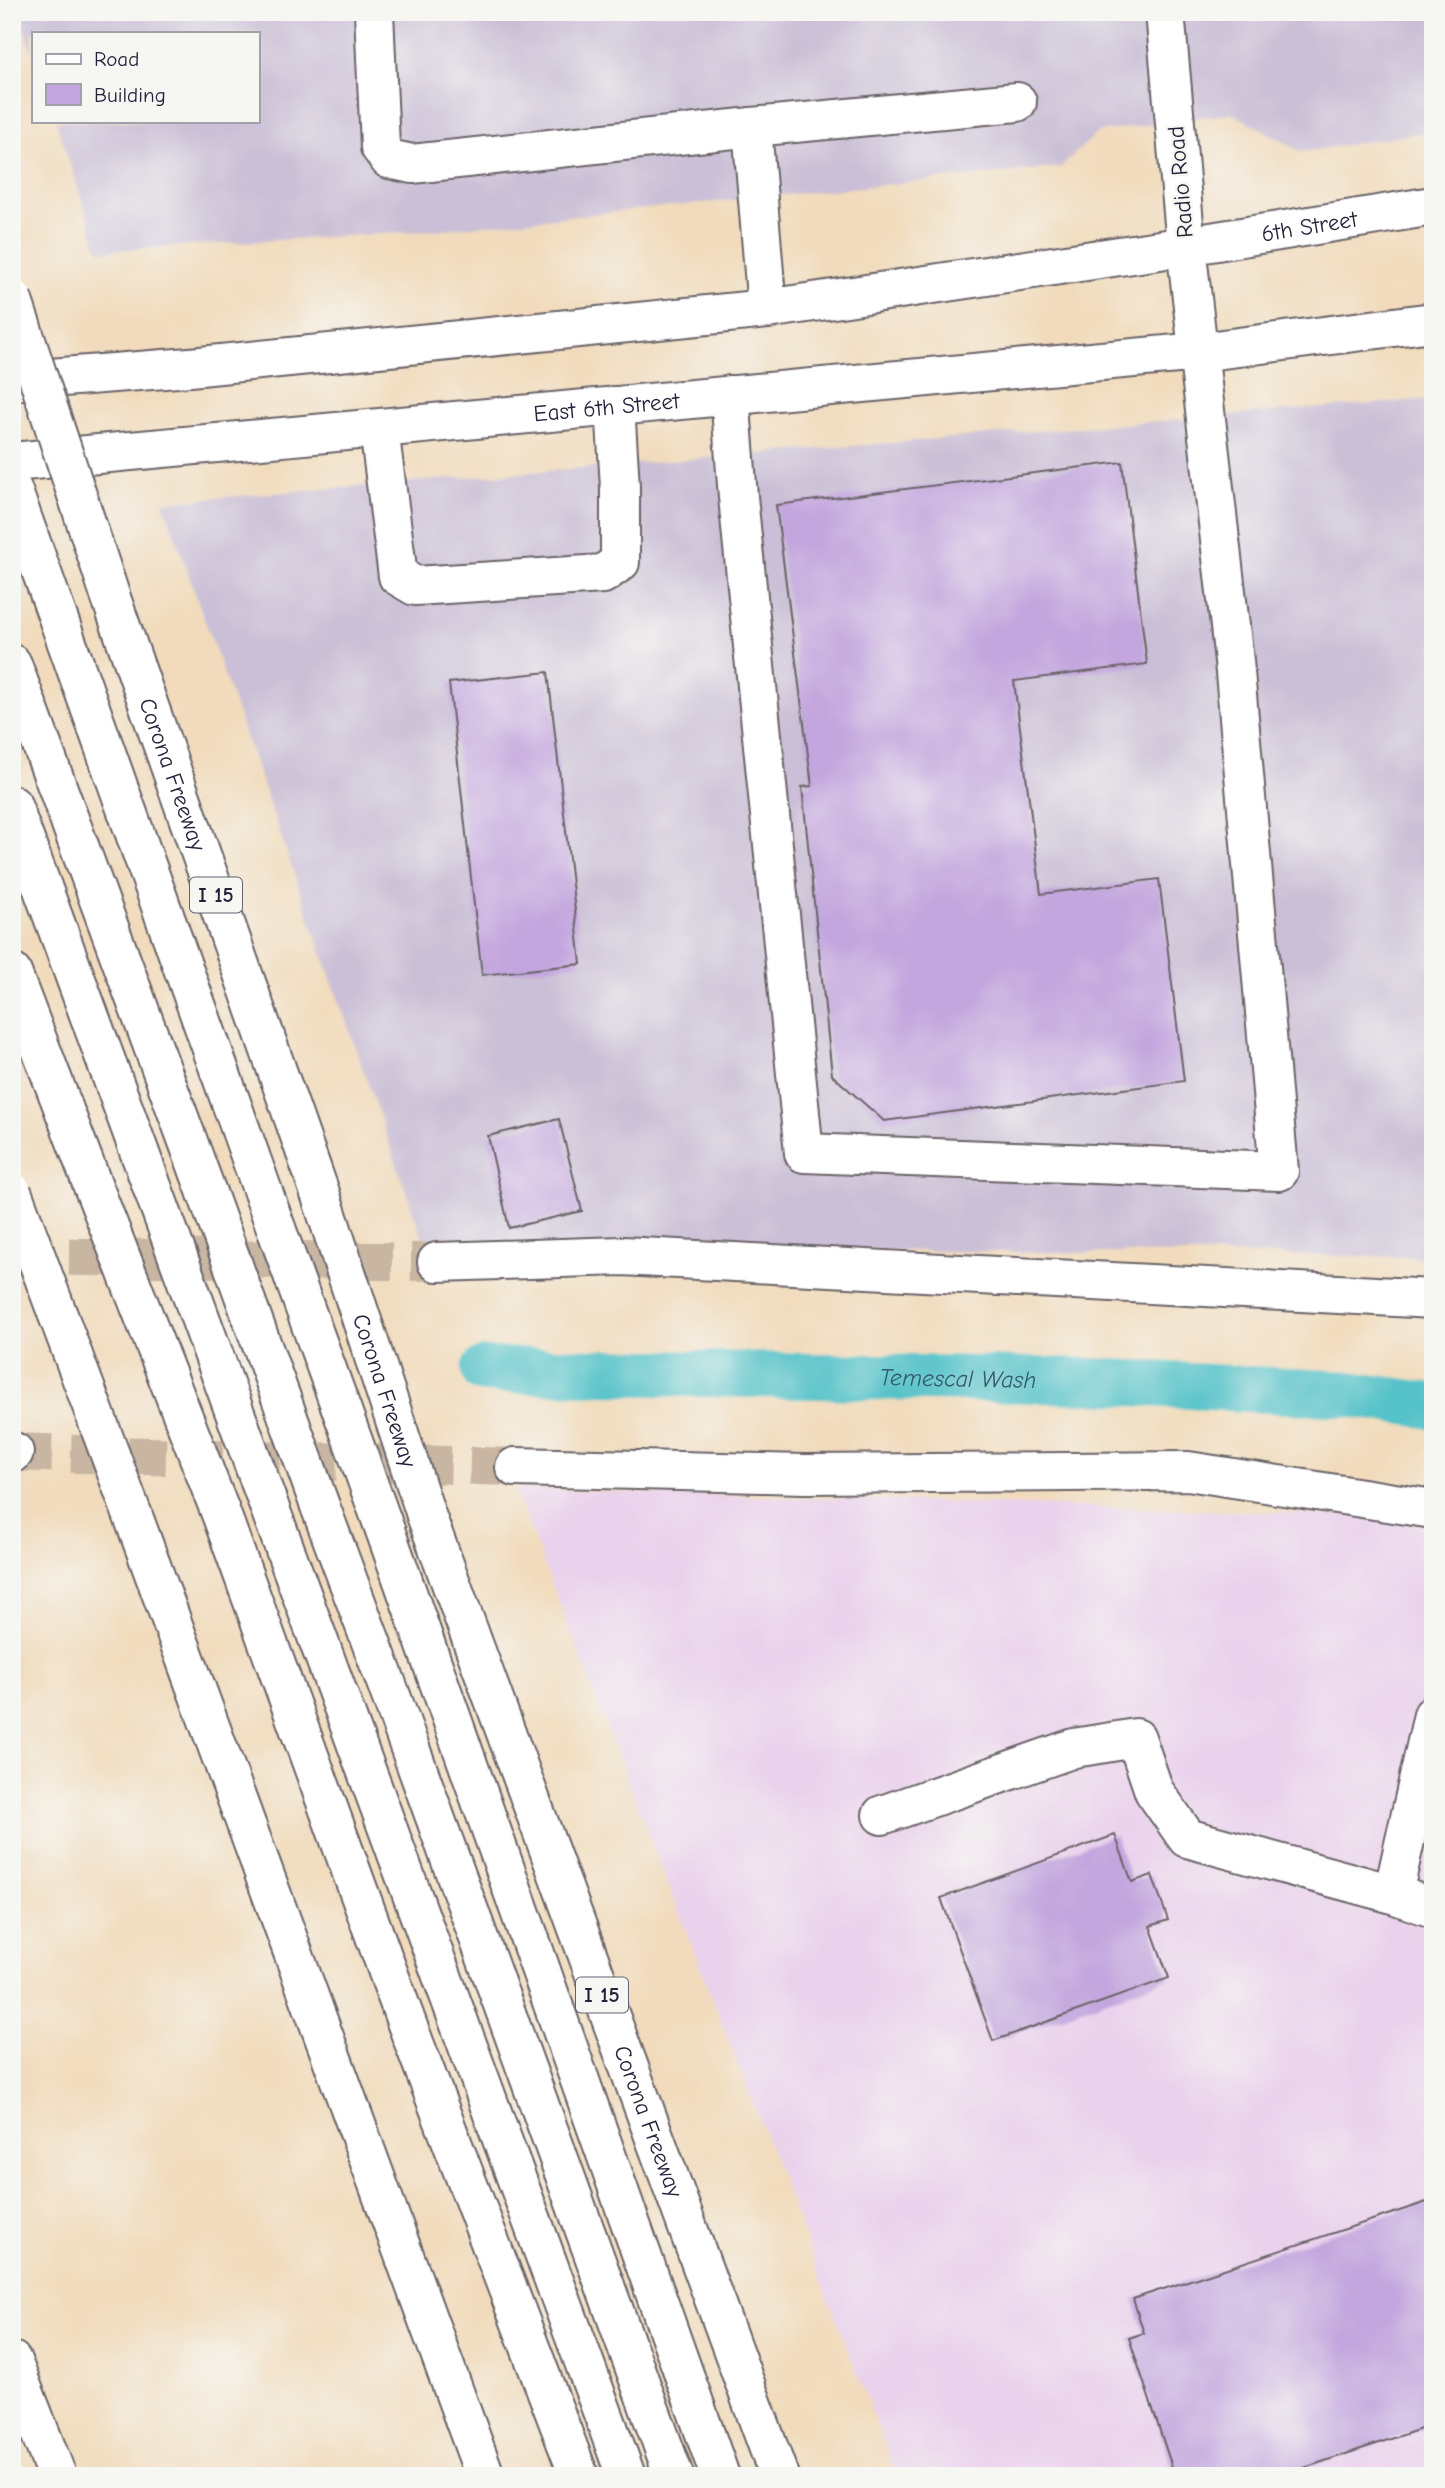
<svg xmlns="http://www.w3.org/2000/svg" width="1445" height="2488" font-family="'Comic Neue',sans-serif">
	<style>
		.built { fill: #ead1ec }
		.industrial { fill: #cabfd6 }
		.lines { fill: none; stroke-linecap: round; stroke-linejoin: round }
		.canal { stroke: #54c2c9; stroke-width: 46 }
		.building { fill: #c3a6de }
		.minor-tunnel { stroke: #c8b6a2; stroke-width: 38; stroke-dasharray: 38 19; stroke-linecap: butt }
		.minor-casing { stroke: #6a6368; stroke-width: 42 }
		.major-casing { stroke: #6a6368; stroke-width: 42 }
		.highway-casing { stroke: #6a6368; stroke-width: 42 }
		.minor { stroke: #fff; stroke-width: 38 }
		.major { stroke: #fff; stroke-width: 38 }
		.highway { stroke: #fff; stroke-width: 38 }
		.highway-bridge-casing { stroke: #6a6368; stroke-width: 42; stroke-linecap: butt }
		.highway-bridge { stroke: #fff; stroke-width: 38 }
		.labels { text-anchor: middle; stroke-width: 5; stroke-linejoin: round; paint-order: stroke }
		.shield { fill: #f6f6f2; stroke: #626272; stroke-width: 2 }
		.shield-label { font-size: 21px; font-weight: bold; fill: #22223b }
		.street-label { font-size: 23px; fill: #22223b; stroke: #f6f6f2 }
		.water-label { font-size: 24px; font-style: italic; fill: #345a6d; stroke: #f6f6f2 }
	</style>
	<rect width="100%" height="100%" fill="#f6f6f2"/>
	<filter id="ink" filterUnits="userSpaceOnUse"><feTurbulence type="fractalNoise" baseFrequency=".0143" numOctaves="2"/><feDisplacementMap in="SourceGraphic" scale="14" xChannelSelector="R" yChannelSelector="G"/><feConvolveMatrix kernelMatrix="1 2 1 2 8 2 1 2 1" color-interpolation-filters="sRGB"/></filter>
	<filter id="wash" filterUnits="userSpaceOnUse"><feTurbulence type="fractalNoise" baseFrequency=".00686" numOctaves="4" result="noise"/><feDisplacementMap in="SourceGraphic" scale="28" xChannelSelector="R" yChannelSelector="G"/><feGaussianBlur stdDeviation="1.57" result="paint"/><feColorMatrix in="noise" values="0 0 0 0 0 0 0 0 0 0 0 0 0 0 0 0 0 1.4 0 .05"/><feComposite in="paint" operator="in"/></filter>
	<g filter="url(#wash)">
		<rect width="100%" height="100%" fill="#f1dbbc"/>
		<path class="built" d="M515,1489L1383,1516L1433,1528V2476H897Z"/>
		<g class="industrial">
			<path d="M19,12H1433V131L1302,152L1232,113L1098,132L1061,167L424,231L99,251L56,121H257V33H33V54Z"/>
			<path d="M1433,399V1257L425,1245L163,502Z"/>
		</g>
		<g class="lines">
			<path class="canal" id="s1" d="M484,1370L1091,1381L1348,1394L1433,1406"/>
		</g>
		<g id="blocks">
			<g class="building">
				<path d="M1122,462L1147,664L1014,681L1041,894L1159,879L1184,1081L884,1121L832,1075L802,787L812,786L776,505Z"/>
				<path d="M548,672L581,964L482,975L449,683Z"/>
				<path d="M559,1119L582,1211L509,1228L488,1136Z"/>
				<path d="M1115,1835L1132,1882L1152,1875L1168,1920L1150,1926L1169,1978L993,2041L941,1898Z"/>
				<path d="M1433,2200V2425L1280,2476H1175L1129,2338L1144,2333L1133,2299Z"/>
			</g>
		</g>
	</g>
	<g filter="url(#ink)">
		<use href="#blocks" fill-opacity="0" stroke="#6a6368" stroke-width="2"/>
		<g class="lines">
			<g class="minor-tunnel">
				<path d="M12,1256L437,1262"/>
				<path d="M14,1452L515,1467"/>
			</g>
			<defs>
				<g id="minor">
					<path d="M374,12L380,147L389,159L412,164L752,127L1017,102"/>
					<path d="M752,127L767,309"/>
					<path d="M730,395L738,497L804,1153L1279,1171L1234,661L1186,246L1165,12"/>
					<path d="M379,429L398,576L415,586L603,574L620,562V487L615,406"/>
					<path d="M437,1262L622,1256L1433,1299"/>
					<path d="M12,1454L14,1452"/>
					<path d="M515,1467L805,1474L1188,1471L1433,1509"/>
					<path d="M882,1815L1074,1748L1136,1738L1154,1791L1187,1838L1393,1894L1433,1908"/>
					<path d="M1393,1894L1433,1715"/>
					<path d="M12,2361L57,2476"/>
				</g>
				<g id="major">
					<path id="s2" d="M12,381L190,367L767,309L1186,246L1433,206"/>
					<path id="s3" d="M12,462L1199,352L1433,322"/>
				</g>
				<g id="highway">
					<path d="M12,489L263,1192"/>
					<path id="s4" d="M111,598L320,1193"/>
					<path d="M12,664L207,1193"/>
					<path d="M12,805L153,1189"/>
					<path d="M12,973L93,1186"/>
					<path d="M269,1506L626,2476"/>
					<path d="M320,1506L386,1682L674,2476"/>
					<path d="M220,1511L407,2024L579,2476"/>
					<path id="s5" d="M426,1515L779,2476"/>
					<path d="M133,1516L485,2476"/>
					<path d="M385,1530L720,2476"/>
				</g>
			</defs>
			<use href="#minor" class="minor-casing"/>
			<use href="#major" class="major-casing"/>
			<use href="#highway" class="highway-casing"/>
			<use href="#minor" class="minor"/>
			<use href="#major" class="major"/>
			<use href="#highway" class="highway"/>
			<defs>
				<g id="highway-bridge">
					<path d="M12,298L111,598"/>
					<path d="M93,1186L220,1511"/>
					<path d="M153,1189L269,1506"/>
					<path d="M12,1192L133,1516"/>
					<path d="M263,1192L385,1530"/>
					<path d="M207,1193L320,1506"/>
					<path id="s6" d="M320,1193L426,1515"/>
				</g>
			</defs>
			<use href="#highway-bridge" class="highway-bridge-casing"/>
			<use href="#highway-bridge" class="highway-bridge"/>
		</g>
	</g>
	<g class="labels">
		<g class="shield">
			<rect x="190" y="877.5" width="52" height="35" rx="5"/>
			<rect x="576" y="1977.5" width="52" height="35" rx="5"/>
		</g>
		<g class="shield-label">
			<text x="216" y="902">I 15</text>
			<text x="602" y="2002">I 15</text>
		</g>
		<g class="street-label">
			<text transform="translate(1180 182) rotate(-95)" y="8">Radio Road</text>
			<text dy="8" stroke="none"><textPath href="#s2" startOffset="1307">6th Street</textPath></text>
			<text dy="8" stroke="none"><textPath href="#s3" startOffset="597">East 6th Street</textPath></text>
			<text dy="8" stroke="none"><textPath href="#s4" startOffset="187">Corona Freeway</textPath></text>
			<text dy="8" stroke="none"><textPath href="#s6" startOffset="208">Corona Freeway</textPath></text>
			<text dy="8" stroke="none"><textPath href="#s5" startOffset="646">Corona Freeway</textPath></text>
		</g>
		<g class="water-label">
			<text dy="8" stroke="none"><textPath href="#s1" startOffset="474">Temescal Wash</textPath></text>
		</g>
	</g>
	<rect width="1445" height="2488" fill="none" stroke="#f6f6f2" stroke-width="42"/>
	<rect x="32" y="32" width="228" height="91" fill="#f6f6f2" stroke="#a1a1a9" stroke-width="2"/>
	<rect x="46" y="54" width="35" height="10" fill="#ffffff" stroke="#a1a1a9" stroke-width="2"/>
	<text x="94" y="66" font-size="21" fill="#22223b">Road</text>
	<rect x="46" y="84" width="35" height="21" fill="#c3a6de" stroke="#a1a1a9" stroke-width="2"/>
	<text x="94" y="102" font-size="21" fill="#22223b">Building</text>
</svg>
